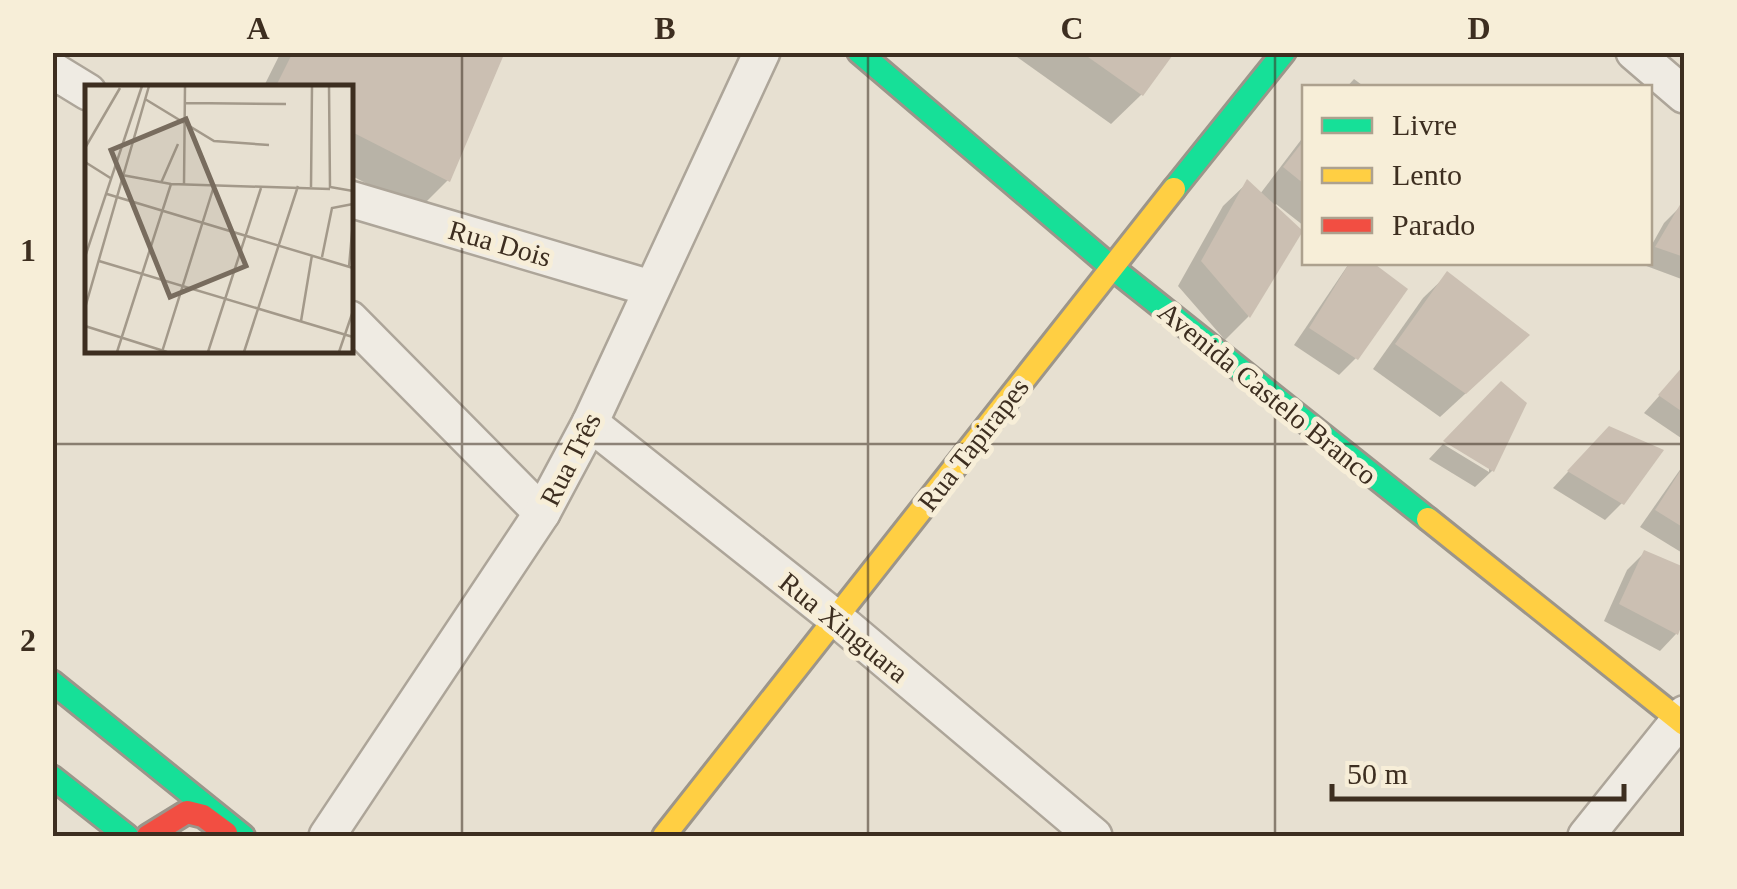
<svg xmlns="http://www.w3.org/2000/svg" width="1737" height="889" font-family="Georgia,serif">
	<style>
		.shadow { fill: #0003 }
		.building { fill: #cbbfb2 }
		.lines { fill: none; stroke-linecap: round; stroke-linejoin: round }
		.street-casing { stroke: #ada599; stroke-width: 40 }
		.fast-casing { stroke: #9c958a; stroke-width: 28 }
		.slow-casing { stroke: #9c958a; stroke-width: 28 }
		.jam-casing { stroke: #9c958a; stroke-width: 28 }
		.street { stroke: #efebe3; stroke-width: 35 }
		.fast { stroke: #16e098; stroke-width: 22 }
		.slow { stroke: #ffcf43; stroke-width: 22 }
		.jam { stroke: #f24e42; stroke-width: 22 }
		.grid { fill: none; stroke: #3d2e20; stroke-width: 2.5; stroke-opacity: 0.55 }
		.labels { text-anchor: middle; stroke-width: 10; stroke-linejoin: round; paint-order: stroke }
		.street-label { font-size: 28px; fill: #3d2e20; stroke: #f7eed8 }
		.inset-road { fill: none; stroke: #a3998a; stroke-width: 2.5 }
		.view { fill: #786c5e; fill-opacity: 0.15; stroke: #786c5e; stroke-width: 5 }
		.inset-edge { fill: none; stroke: #3d2e20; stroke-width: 5 }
		.neatline { fill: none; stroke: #3d2e20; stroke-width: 4 }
		.grid-label { font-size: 32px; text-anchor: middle; font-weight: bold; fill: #3d2e20 }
	</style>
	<rect width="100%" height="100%" fill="#e7e0d1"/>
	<g class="shadow">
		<path d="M281,52H502L448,180L418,210L350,175V88H263Z"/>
		<path d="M1010,52H1171L1141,95L1111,124Z"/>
		<path d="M1354,79L1366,88H1346Z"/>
		<path d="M1304,136V226L1276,204L1274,207L1300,232L1248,317L1225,340L1178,286L1223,206L1247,183L1260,194Z"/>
		<path d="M1681,206L1684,208V280L1641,264L1650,262V248L1664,223Z"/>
		<path d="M1350,262L1356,358L1339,375L1294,345Z"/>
		<path d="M1447,275L1503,359L1440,417L1373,369L1423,298Z"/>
		<path d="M1684,368V440L1644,413Z"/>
		<path d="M1524,403L1492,471L1475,487L1429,459L1443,444L1489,472V466Z"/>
		<path d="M1592,446L1622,503L1605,520L1553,488Z"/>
		<path d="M1684,464V554L1640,527Z"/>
		<path d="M1644,553L1684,570V612L1676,634L1660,651L1604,621L1627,570Z"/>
	</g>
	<g class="building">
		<path d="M293,52H505L450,182L350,131V88H275Z"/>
		<path d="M1081,52H1175L1143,96Z"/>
		<path d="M1304,140V184L1283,167Z"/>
		<path d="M1247,179L1303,231L1250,318L1201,261Z"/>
		<path d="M1681,203L1684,205V257L1655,247Z"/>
		<path d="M1350,262H1372L1408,289L1358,360L1309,328Z"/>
		<path d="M1447,271L1530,335L1466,394L1395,344Z"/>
		<path d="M1684,365V413L1658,395Z"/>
		<path d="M1501,381L1527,403L1494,472L1443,441Z"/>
		<path d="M1609,426L1664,450L1624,505L1567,471Z"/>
		<path d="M1684,465V528L1655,510Z"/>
		<path d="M1644,550L1684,567V619L1678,635L1619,604Z"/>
	</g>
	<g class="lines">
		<defs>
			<g id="street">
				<path d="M1634,52L1684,95"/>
				<path d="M52,70L88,92"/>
				<path d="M350,199L650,288"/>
				<path d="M350,319L542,513"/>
				<path d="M590,423L838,620L1094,836"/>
				<path d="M327,836L542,513L590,423L762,52"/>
				<path d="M1586,836L1684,714"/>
			</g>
			<g id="fast">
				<path d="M859,52L1110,266L1428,519"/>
				<path d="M1174,189L1284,52"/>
				<path d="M52,682L243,836"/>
				<path d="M52,777L127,836"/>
			</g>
			<g id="slow">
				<path d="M1428,519L1684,724"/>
				<path d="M664,836L1174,189"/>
			</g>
			<path id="jam" d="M148,836L187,812L203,816L226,833"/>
		</defs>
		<use href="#street" class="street-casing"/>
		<use href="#fast" class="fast-casing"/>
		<use href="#slow" class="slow-casing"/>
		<use href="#jam" class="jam-casing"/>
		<use href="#street" class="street"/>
		<use href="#fast" class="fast"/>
		<use href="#slow" class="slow"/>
		<use href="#jam" class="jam"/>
	</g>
	<path class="grid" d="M462,52V836M868,52V836M1275,52V836M52,444H1684"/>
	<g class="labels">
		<g class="street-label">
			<text transform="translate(500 243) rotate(16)" y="10">Rua Dois</text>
			<text transform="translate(1268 393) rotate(39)" y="10">Avenida Castelo Branco</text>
			<text transform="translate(973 444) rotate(-52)" y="10">Rua Tapirapes</text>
			<text transform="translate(570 459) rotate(-63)" y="10">Rua Três</text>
			<text transform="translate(844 627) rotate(39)" y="10">Rua Xinguara</text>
		</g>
	</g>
	<g transform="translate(85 85)">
		<rect width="268" height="268" fill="#e7e0d1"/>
		<path class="inset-road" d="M244,1L245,102L268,106M60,14L129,56L184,60M101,18L201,19M0,63L35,3M0,77L27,94M37,90L86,99L245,104M76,98L93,59M99,99L100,1M226,102L227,1M22,109L268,183M0,172L57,1M237,172L247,123L268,119M14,176L268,252M264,182L268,136M0,223L64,1M216,236L227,170M0,241L82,267M32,267L86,99M77,267L129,101M123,267L176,103M159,267L213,101M254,267L268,226"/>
		<path class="view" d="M101,34L161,181L85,212L26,65Z"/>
		<rect width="268" height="268" class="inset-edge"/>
	</g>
	<rect width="1737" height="889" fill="none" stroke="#f7eed8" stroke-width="110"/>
	<rect x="1302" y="85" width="350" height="180" fill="#f7eed8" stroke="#ada18e" stroke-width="2.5"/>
	<rect x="1322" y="118" width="50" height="15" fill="#16e098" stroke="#ada18e" stroke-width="2.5"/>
	<text x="1392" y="135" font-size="30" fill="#3d2e20">Livre</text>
	<rect x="1322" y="168" width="50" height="15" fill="#ffcf43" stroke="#ada18e" stroke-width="2.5"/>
	<text x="1392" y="185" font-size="30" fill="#3d2e20">Lento</text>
	<rect x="1322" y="218" width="50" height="15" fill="#f24e42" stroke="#ada18e" stroke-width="2.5"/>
	<text x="1392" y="235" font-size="30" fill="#3d2e20">Parado</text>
	<path d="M1332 784v15h292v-15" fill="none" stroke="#3d2e20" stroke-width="5"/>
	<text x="1347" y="784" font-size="30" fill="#3d2e20" stroke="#f7eed8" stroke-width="8" paint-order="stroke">50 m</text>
	<rect x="55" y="55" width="1627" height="779" class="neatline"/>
	<g class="grid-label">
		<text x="258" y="39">A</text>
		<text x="665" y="39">B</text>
		<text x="1072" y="39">C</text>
		<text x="1479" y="39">D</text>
		<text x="28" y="261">1</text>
		<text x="28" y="651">2</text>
	</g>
</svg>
